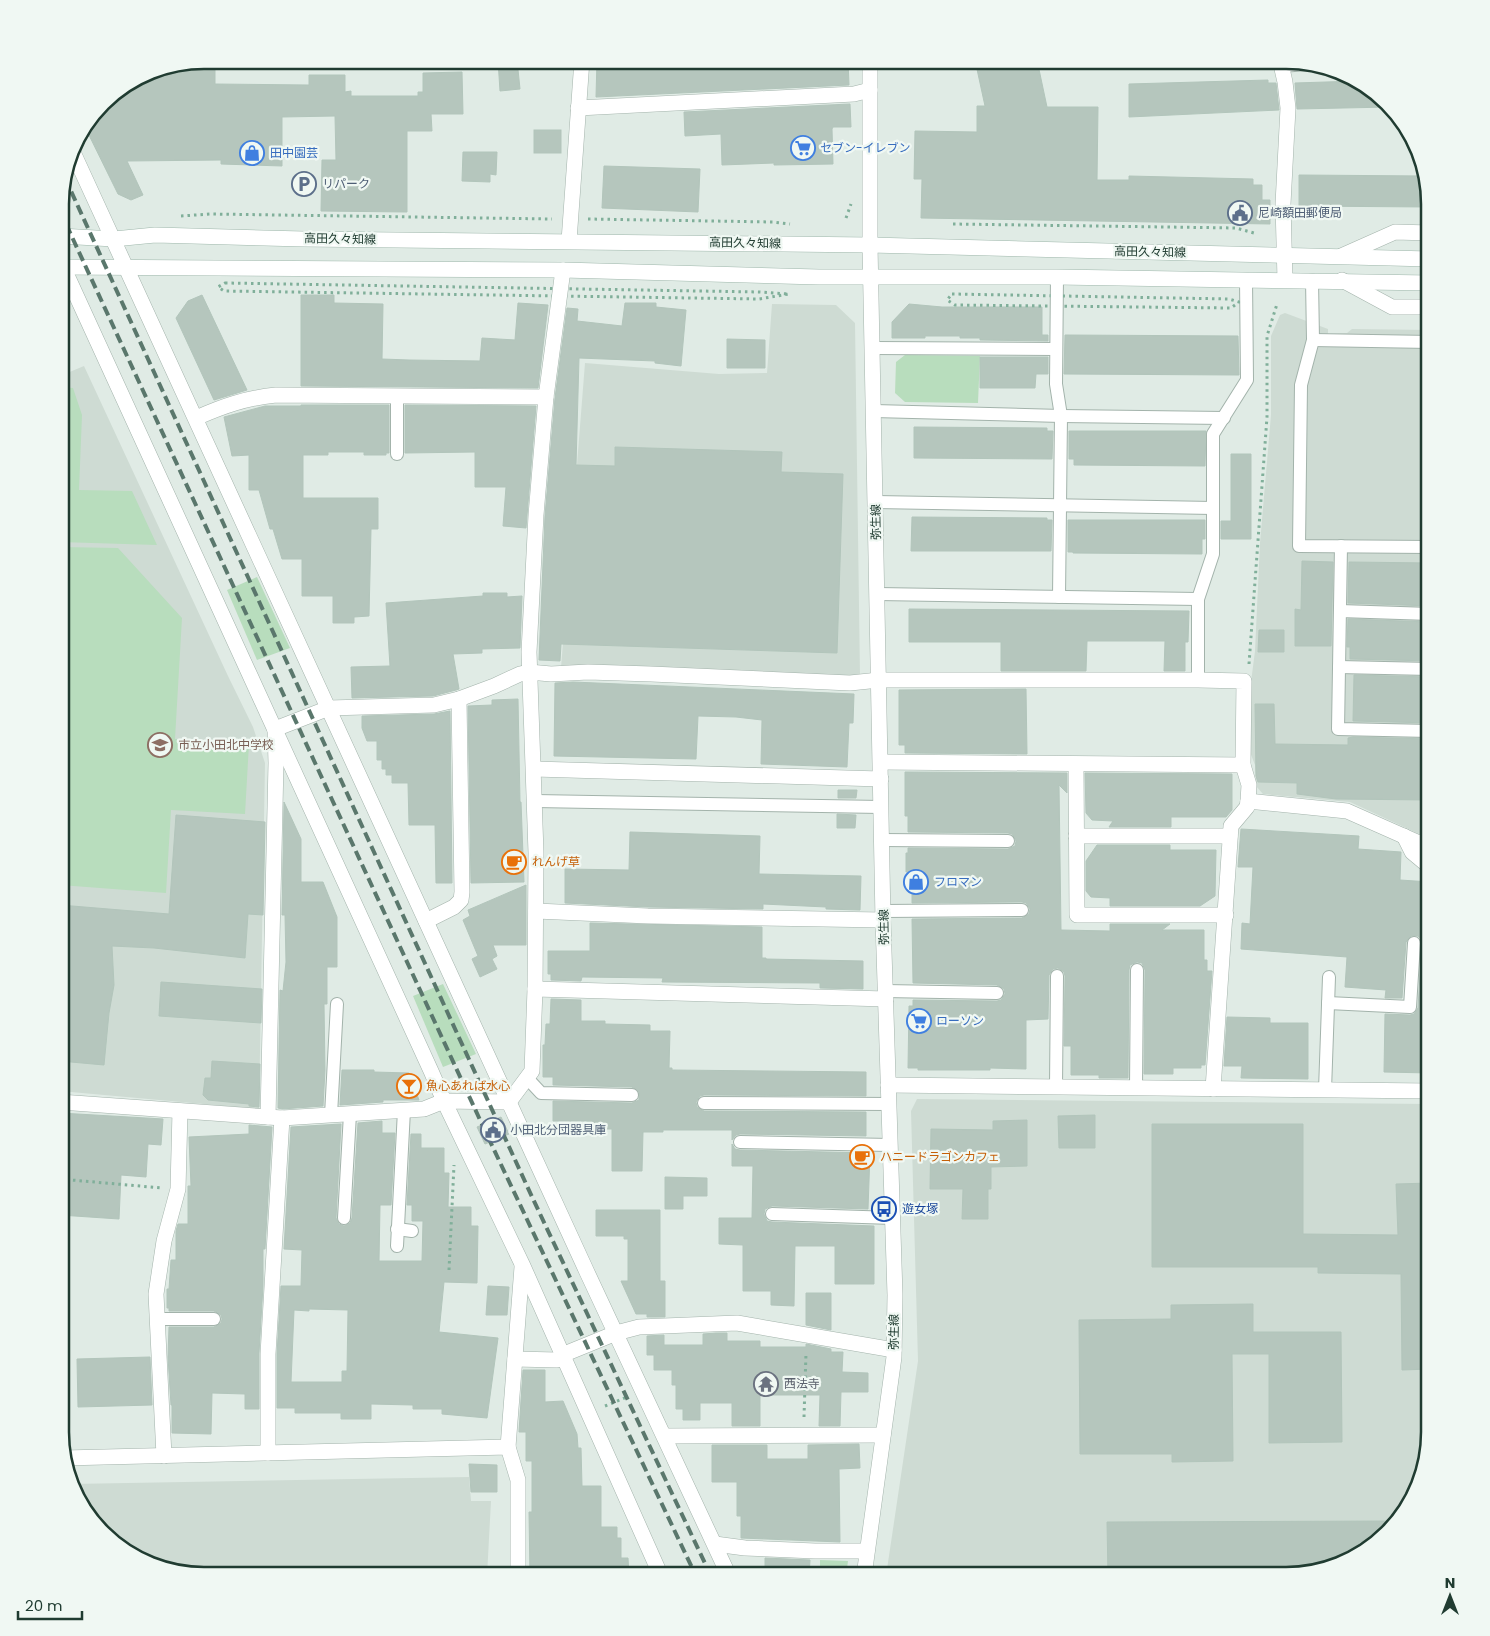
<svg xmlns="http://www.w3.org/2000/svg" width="1490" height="1636" font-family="Poppins,'Noto Sans JP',sans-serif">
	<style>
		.built { fill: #cedbd3 }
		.green { fill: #b8ddbd }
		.building { fill: #b5c6bd; stroke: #b2c5bb; fill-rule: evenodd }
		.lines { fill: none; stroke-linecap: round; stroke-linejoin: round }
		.service-casing { stroke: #a3b3ab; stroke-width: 14 }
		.minor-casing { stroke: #a3b3ab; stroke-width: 16 }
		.tertiary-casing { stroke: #a3b3ab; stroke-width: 16 }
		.secondary-casing { stroke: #9eb7ab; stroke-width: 16 }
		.path { stroke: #80af9a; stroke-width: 3; stroke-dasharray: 2.5 4; stroke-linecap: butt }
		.service { stroke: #fff; stroke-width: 12 }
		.minor { stroke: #fff; stroke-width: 15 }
		.tertiary { stroke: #fff; stroke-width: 15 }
		.secondary { stroke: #fff; stroke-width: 15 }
		.rail { stroke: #5a776c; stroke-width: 4; stroke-dasharray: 10 5; stroke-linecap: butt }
		.labels { text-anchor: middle; stroke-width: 4.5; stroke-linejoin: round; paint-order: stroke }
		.shop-label { font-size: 12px; fill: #366cbe; stroke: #f0f8f3; text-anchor: start }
		.service-label { font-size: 12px; fill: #4e5e75; stroke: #f0f8f3; text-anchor: start }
		.street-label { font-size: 12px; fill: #203c31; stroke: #f0f8f3 }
		.education-label { font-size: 12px; fill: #785e54; stroke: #f0f8f3; text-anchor: start }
		.food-label { font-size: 12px; fill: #c56008; stroke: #f0f8f3; text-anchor: start }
		.transit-label { font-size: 12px; fill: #164399; stroke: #f0f8f3; text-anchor: start }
		.worship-label { font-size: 12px; fill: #5b616d; stroke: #f0f8f3; text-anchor: start }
		.rim { fill: none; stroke: #203c31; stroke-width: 2.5 }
	</style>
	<rect width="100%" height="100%" fill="#e0ebe5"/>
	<g class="built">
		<path d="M772,304L836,305L855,323L860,676L583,665L561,668L585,363L719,374L767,373Z"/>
		<path d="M1285,313L1328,329V334L1347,333L1352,329L1430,330V836L1419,834L1350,802L1263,794L1256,786L1255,765L1250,752V690L1255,651L1260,543L1271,415V336L1280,315Z"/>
		<path d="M84,366L228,676L253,727L265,763L259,1109L60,1091V376Z"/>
		<path d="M917,1099L1430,1104V1432L1415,1495L1374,1546L1333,1568L1286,1576H886L918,1361L911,1111Z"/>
		<path d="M469,1477L471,1501H491L487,1576H204L141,1561L90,1520L71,1484Z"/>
	</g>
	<g class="green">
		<path d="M905,355L980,356L978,403L905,402L895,393L896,362Z"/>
		<path d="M60,387L73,388L82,415L79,490L132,491L157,545L60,542Z"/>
		<path d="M60,547L118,548L182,618L175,739L249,744L245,814L171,810L166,893L60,885Z"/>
		<path d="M257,577L290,648L257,660L227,590Z"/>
		<path d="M443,984L476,1054L443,1067L413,996Z"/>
		<path d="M820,1560L848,1561L846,1576H820Z"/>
	</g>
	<g class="building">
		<path d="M204,60H215V84L309,85V75H345V92L351,91V96H418V92H423V73L462,72L463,114H431L432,131H407V212L321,211L322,160H336L335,116L282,117V166L221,164V160L127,161L143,195L131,200L118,194L85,127L109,96L149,71Z"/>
		<path d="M498,60H517L520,89L500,91Z"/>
		<path d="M597,60H848L849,85L596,97Z"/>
		<path d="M975,60H1037L1047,107H1098L1097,180H1129V176L1253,179V185H1262V200H1270V224L921,218L922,179H914L915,131L977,132V106H985Z"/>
		<path d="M1268,80V83H1276L1279,110L1129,117V84Z"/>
		<path d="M1357,81L1389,107L1297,109L1295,83Z"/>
		<path d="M850,104L851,127H833L832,129L833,164L774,165V163L722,165L721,134L685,136L684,112Z"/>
		<rect x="534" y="130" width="27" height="23"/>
		<path d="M463,152H497L496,175L490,174V182L462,181Z"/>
		<path d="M604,166L700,169L698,212L602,208Z"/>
		<path d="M1299,175L1425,176L1430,207L1299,206Z"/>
		<path d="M202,295L247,390L214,400L176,318L188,301Z"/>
		<path d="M301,295H334V303L383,304L382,359L409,360L480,361L482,338L515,340L518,303L548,305L538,388L301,386Z"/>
		<path d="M625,303H656V307L686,310L681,366L655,363V361L579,358L576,465L615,466V447L782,452L781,472L843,474L837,653L561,644L560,661L539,660L545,516L555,398L567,308L578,309L577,321L622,326Z"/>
		<path d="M909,304L942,307H1042V335H1048V341L980,340V338H960V336H925V338H892V322Z"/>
		<path d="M1065,335L1238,336L1239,375L1064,374Z"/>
		<path d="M727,339L765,340V368H727Z"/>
		<path d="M980,357H1048V374H1036L1035,388H980Z"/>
		<path d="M301,405H389V453H386V455H364V452H328V455H303V498H378V529H371L369,616L354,617V623H333V596H302V559H282L273,529H270L259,490H249V455L232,456L224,417L265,406H301Z"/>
		<path d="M405,405L536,406L526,528L503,526L506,487H475V452L405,453Z"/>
		<path d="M914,427L1047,428V431H1053L1052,459L914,458Z"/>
		<path d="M1069,431H1206L1205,466L1074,465V459H1069Z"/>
		<path d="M1231,454H1251V539H1221V521H1231Z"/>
		<path d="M912,517L1047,518V520H1052L1051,551H911Z"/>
		<path d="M1068,520H1205V539H1202V554L1073,553V552H1068Z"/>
		<path d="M1302,561L1333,562L1331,646H1295V609L1301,610Z"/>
		<path d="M1349,562L1430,563V606L1348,603Z"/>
		<path d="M483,593H507V597L522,596L520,648L482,649V653L453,654L459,689L456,690L433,696L352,698L351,667L390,666L386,603L483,596Z"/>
		<path d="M909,609L1189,611L1188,642H1185V671H1164L1165,641H1087L1086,671H1001V642H909Z"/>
		<path d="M1348,619L1430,622V661L1350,659V647H1347Z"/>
		<path d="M1259,630H1284V652H1258Z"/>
		<path d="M1354,675L1430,677V723L1353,721Z"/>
		<path d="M573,682L854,694L853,723H849L847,767L761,764L762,720L736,717L698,716L696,759L554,756L555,683Z"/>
		<path d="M1026,689L1027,754L905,753V745H899V690Z"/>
		<path d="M518,699L520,802H521L524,882L471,883L468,706L492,705V700Z"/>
		<path d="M1255,704H1274L1275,744L1348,745V738L1353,737L1430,739V800L1336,799L1297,794V783L1258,782L1256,776Z"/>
		<path d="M450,711L452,883H436L435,825H409L408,783H392V775H386V769H382V760H377V741H367L362,728V716L434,714Z"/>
		<path d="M905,772L1067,773V793L1059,785L1061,930L1110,931V924H1170L1162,930H1204V960H1207V971H1212L1205,1065H1201V1068H1173V1074H1144L1145,970L1142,963L1137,962L1130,965L1129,970L1128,1078H1099V1075H1071V1046H1064L1065,976L1064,972L1058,968L1053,969L1049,975L1048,1019L1026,1020V1069L990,1068V1070H918V1068H908L909,1006H913V1000L997,1001L1001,1000L1005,994L1004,989L997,985L913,983L912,919L1022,918L1029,914L1030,909L1026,903L1022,902L912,903V872H906V853H908V848L1008,849L1015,846L1016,841L1012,834L1008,833L908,832V816H905Z"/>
		<path d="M1085,773L1232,774V810L1226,817H1171V827H1109L1113,821L1092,820L1086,813Z"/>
		<path d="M838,790H857L856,798H838Z"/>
		<path d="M284,802L301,839V882H323L337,917V967H327V1004H324L325,1070L323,1106L282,1109L278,1108L280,990L283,991L286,962L285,915H282Z"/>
		<path d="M837,814L856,815L855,828H837Z"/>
		<path d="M176,815L265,822L263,915L248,914L245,958L154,948L112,946L114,985L109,1013L104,1065L60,1061V905L169,914Z"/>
		<path d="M1241,829L1359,836L1358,849L1401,852L1400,880L1430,882V1073L1384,1072L1385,1014L1410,1015L1414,1014L1418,1008L1422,944L1421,939L1418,936H1411L1406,942L1402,998H1385L1386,990L1345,987L1347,957L1241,949L1242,923L1250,924L1253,867H1238Z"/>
		<path d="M630,832L760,836L759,874L861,876L860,910L826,909V907L763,904V909L648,907L565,903V869L629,870Z"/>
		<path d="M1097,845H1170V850H1216L1215,896L1200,906H1110V898L1091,897L1086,891V861Z"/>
		<path d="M526,885V945H493L497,956L492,959L497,969L480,977L472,959L478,956L463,920L470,916L468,910Z"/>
		<path d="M590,923L762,927V958H766V959L863,961V989L820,988V983L662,982L663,978L582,977L581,981L551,980V974H548V951H590Z"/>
		<path d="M161,982L262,989L261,1023L159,1016Z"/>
		<path d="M551,999L581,1000V1021H605V1024L650,1025V1031H670L669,1068H672V1070L866,1072V1096L704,1095L700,1096L696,1102L697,1107L704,1111L866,1112V1136L740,1134L736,1135L732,1140V1130H663V1132H643L642,1171H612V1129H587V1121H553V1101L632,1103L639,1100V1092L632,1087L553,1085V1077H543V1045H545L546,1024H550Z"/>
		<path d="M1227,1017L1270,1018V1023H1308V1079L1241,1078L1242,1066H1224Z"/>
		<path d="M212,1061L260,1064L259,1107L249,1106V1104L208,1100L203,1095L205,1078H211Z"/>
		<path d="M342,1070H374V1072L409,1073L419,1100H383V1102L340,1105Z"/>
		<path d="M60,1113L163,1119L161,1145L148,1144L146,1177L121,1175L119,1219L60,1215Z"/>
		<path d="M1095,1115V1148H1059L1058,1116Z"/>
		<path d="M501,1117L509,1134L485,1144L477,1127Z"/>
		<path d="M1027,1120V1166L991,1167V1189H988V1219H962L963,1189H930L931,1129L993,1130V1121Z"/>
		<path d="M382,1121V1133H395L391,1205H380L379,1261H422L423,1221H412V1205H407L411,1134H421V1148H444V1173H449L448,1207H471V1226H478L477,1283L444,1282L439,1332L498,1338L487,1418L442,1414V1409H413V1405L371,1404V1419H341V1413H295V1408H277V1354L281,1286H301L302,1250L284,1249L291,1127L341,1124L336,1218L339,1224L344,1226L350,1223L352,1218L358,1123ZM309,1309L348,1310L347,1371H342V1382H291L294,1310L309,1311Z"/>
		<path d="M1152,1124H1303V1234L1398,1235L1396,1184L1430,1183V1369L1402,1370L1401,1274L1318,1273V1267H1152Z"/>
		<path d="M249,1125L272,1127L265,1249H263V1286L259,1353V1409H245V1394L212,1393L211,1434L172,1433V1405H171L168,1357L169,1327H214L221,1323L222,1319L221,1315L214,1311H169V1308H167V1289H169L171,1260H176V1231L178,1224H188V1186H191L189,1137L249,1134Z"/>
		<path d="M732,1144L735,1149L740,1150L870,1153L868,1209L772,1206L765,1209L764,1214L767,1221L772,1222L874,1226V1284H835V1246H795L794,1306L771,1305V1291H743V1245L719,1244V1218H752L753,1166H732Z"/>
		<path d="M665,1177L707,1178V1196H683V1209H665Z"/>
		<path d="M596,1210H660V1281H665V1317H647V1314H636L621,1281H628V1239H624V1236H596Z"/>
		<path d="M488,1286L509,1287L507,1315H486Z"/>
		<path d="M806,1293H831V1330L806,1325Z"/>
		<path d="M1253,1304V1332H1341L1342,1442L1269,1443V1354H1232L1233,1461L1172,1462V1454H1080L1079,1320L1171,1319V1305Z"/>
		<path d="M716,1333H727V1341H760V1347H806V1344L831,1349V1352H843L842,1372L868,1373V1392H841L840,1426H819L820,1395H760V1426H732V1403H700V1420H683V1409H676V1385H672V1370H654V1355H647V1336L664,1335V1345H703V1334Z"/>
		<path d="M150,1357L152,1405L78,1407L77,1359Z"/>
		<path d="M523,1370H545V1402L563,1401L577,1434L578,1448H581L582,1486H601V1527H617V1538H621V1558H628L629,1576H530L529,1512H532V1461H526V1432H519Z"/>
		<path d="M859,1444L860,1468L839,1469L840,1542L741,1538V1516H737V1482H712V1445H767V1459H808V1445Z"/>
		<path d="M469,1464L497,1465V1492H471Z"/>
		<path d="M1394,1521L1377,1542H1359V1554L1333,1568L1286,1576H1108L1107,1522Z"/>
		<path d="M765,1558L810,1560L809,1576H765Z"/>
	</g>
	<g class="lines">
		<defs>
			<g id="service">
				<path d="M1067,60H1081"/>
				<path d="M1281,66L1308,64"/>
				<path d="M1057,277L1056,384L1061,416L1059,597"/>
				<path d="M1312,280L1313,340L1301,385L1299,546L1430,547"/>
				<path d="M1313,340L1430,342"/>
				<path d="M873,348L1056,349"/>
				<path d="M397,395V454"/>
				<path d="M874,411L1061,416L1224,418"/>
				<path d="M876,502L1213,508"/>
				<path d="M1341,546L1338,729L1430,731"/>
				<path d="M878,594L1198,599"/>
				<path d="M1340,611L1430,614"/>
				<path d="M1339,667L1430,669"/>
				<path d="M1198,680V599L1213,554V434L1247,380L1246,279"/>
				<path d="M535,801L881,807"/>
				<path d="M882,840L1008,841"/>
				<path d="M883,911L1022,910"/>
				<path d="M885,991L997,993"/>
				<path d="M1328,1003L1410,1007L1414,943"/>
				<path d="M527,1078L541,1093L632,1095"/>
				<path d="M1056,1087L1057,976"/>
				<path d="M1136,1088L1137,970"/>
				<path d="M1325,1090L1329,977"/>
				<path d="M704,1103L889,1104"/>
				<path d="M331,1115L337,1004"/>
				<path d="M740,1142L890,1145"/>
				<path d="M772,1214L893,1218"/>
				<path d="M344,1218L350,1114"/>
				<path d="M397,1229L412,1231"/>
				<path d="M397,1246L404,1110"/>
				<path d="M158,1319H214"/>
			</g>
			<g id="minor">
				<path d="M1280,60L1285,82L1288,108L1283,204L1285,280"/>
				<path d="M578,108L854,94L870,90"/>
				<path d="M72,150L586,1270L729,1576"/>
				<path d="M569,241L582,60"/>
				<path d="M1341,256L1395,232L1430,233"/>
				<path d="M60,260L431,1071L444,1101L523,1266L661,1576"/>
				<path d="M1342,280L1392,307H1430"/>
				<path d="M196,418C223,406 246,398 276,395L546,397"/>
				<path d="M881,762L1243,765"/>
				<path d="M1076,764L1077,915H1226"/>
				<path d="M534,769L881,779"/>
				<path d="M1248,801L1347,811L1417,842L1430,843"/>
				<path d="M1076,836H1230"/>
				<path d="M1404,836L1412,852L1430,867"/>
				<path d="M536,911L648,916L883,920"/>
				<path d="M426,921L454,907L461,900L462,892L459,699"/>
				<path d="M535,989L886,999"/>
				<path d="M888,1085L1430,1091"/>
				<path d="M60,1102L282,1118L424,1109L444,1101L509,1102L532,1071L535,989L536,853L529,652L536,515L546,397L563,270"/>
				<path d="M268,1117L276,763L275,729L329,708L434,705L459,699L494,686L520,674L529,672L551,674L588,672L651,674L850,683L879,680H1198L1244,681L1243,765L1249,785L1248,801L1247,807L1231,826L1213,1089"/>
				<path d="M515,1359L557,1360L562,1355L616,1333L639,1327L737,1323L894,1350"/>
				<path d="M665,1436L883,1435"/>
				<path d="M508,1447L522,1267"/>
				<path d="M268,1453V1354L282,1118"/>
				<path d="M164,1456L156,1294L164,1241L178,1189L180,1111"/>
				<path d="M64,1458L508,1447L518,1480V1576"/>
				<path d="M715,1544L745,1548L815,1551H867"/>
			</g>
			<path id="tertiary" d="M864,1576L894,1357L895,1295L883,920L870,245V60"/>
			<g id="secondary">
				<path d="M60,236L114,239L155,235L304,239L870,245L1430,259"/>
				<path d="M60,267L563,270L819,277H1057L1430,283"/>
			</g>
		</defs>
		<use href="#service" class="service-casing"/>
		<use href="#minor" class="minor-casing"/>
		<use href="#tertiary" class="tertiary-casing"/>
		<use href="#secondary" class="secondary-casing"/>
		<g class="path">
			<path d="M181,216L210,214L552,219"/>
			<path d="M846,218L851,204"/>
			<path d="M588,219L773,222L790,224"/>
			<path d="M953,224L1236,228L1254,233"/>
			<path d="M225,283L759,292L789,294L759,299L224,291L218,287Z"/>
			<path d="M952,294L1229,299L1239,302L1231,308L955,305L947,300Z"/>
			<path d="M1249,664L1267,417V336L1277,304"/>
			<path d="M60,1179L162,1188"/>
			<path d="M449,1270L454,1165"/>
			<path d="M605,1406L627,1397"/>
			<path d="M804,1417L806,1353"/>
		</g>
		<use href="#service" class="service"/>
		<use href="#minor" class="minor"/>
		<use href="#tertiary" class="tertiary"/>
		<use href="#secondary" class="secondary"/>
		<g class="rail">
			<path d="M65,178L533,1199L711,1576"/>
			<path d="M60,211L487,1135L696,1576"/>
		</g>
	</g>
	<defs>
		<symbol id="supermarket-ring" viewBox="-11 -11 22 22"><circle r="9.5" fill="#f0f8f3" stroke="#3f7fe0" stroke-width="1.5"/><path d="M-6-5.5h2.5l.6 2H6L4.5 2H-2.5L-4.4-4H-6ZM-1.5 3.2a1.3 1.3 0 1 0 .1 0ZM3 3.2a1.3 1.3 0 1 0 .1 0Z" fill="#3f7fe0"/></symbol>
		<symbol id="shop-ring" viewBox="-11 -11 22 22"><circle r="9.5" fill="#f0f8f3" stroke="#3f7fe0" stroke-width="1.5"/><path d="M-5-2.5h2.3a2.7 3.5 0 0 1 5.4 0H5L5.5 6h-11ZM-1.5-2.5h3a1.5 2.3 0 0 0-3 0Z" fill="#3f7fe0"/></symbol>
		<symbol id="parking-ring" viewBox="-11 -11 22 22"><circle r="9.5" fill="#f0f8f3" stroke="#5c6f8a" stroke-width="1.5"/><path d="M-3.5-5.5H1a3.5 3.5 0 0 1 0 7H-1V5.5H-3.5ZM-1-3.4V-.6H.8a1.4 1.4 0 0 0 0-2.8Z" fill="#5c6f8a"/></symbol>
		<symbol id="civic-ring" viewBox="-11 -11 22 22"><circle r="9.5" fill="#f0f8f3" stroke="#5c6f8a" stroke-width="1.5"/><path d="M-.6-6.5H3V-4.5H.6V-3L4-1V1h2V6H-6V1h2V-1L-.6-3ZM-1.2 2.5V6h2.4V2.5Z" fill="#5c6f8a"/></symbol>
		<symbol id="school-ring" viewBox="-11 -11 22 22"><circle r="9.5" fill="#f0f8f3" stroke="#8d6e63" stroke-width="1.5"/><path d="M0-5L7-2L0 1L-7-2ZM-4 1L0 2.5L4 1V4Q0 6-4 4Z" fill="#8d6e63"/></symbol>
		<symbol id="cafe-ring" viewBox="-11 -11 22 22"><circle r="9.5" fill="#f0f8f3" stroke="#e8710a" stroke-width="1.5"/><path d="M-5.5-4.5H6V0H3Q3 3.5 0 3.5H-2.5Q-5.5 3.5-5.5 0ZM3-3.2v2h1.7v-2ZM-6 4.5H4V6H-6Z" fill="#e8710a"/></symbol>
		<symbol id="bar-ring" viewBox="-11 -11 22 22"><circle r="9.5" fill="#f0f8f3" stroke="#e8710a" stroke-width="1.5"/><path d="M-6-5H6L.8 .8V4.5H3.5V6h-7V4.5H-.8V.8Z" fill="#e8710a"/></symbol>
		<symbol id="bus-ring" viewBox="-11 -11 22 22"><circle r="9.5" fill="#f0f8f3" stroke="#1a4fb4" stroke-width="1.5"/><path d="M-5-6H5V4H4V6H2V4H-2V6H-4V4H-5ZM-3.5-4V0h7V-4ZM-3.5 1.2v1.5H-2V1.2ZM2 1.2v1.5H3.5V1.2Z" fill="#1a4fb4"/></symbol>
		<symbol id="temple-ring" viewBox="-11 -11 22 22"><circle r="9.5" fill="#f0f8f3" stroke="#6b7280" stroke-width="1.5"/><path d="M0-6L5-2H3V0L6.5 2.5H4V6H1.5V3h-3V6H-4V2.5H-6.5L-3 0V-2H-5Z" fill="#6b7280"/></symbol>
	</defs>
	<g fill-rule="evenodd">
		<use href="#supermarket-ring" x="789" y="134" width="28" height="28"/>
		<use href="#shop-ring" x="238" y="139" width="28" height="28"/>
		<use href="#parking-ring" x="290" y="170" width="28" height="28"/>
		<use href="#civic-ring" x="1226" y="199" width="28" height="28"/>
		<use href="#school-ring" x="146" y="731" width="28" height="28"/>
		<use href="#cafe-ring" x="500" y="848" width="28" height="28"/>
		<use href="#shop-ring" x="902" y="868" width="28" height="28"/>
		<use href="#supermarket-ring" x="905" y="1007" width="28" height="28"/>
		<use href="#bar-ring" x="395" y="1072" width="28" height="28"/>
		<use href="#civic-ring" x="479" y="1116" width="28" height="28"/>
		<use href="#cafe-ring" x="848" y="1143" width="28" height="28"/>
		<use href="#bus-ring" x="870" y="1195" width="28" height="28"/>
		<use href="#temple-ring" x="752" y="1370" width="28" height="28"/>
	</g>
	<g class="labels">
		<g class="shop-label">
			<text x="820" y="152">セブン-イレブン</text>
			<text x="270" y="157">田中園芸</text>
			<text x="934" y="886">フロマン</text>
			<text x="936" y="1025">ローソン</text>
		</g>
		<g class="service-label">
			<text x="322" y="188">リパーク</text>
			<text x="1258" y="217">尼崎額田郵便局</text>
			<text x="510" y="1134">小田北分団器具庫</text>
		</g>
		<g class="street-label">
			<text transform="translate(340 239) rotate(1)" y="4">高田久々知線</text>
			<text transform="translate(745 243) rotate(1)" y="4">高田久々知線</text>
			<text transform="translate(1150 252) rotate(1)" y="4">高田久々知線</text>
			<text transform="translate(876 522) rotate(-91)" y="4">弥生線</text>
			<text transform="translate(884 927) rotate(-91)" y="4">弥生線</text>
			<text transform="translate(894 1332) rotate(-89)" y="4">弥生線</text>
		</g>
		<g class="education-label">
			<text x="178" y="749">市立小田北中学校</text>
		</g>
		<g class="food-label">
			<text x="532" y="866">れんげ草</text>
			<text x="426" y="1090">魚心あれば水心</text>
			<text x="880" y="1161">ハニードラゴンカフェ</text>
		</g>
		<g class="transit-label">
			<text x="902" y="1213">遊女塚</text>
		</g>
		<g class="worship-label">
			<text x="784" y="1388">西法寺</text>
		</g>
	</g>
	<path d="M0 0H1490V1636H0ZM204 69H1286A135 135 0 0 1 1421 204V1432A135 135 0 0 1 1286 1567H204A135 135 0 0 1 69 1432V204A135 135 0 0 1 204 69Z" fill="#f0f8f3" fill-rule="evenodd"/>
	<path class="rim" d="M204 69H1286A135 135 0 0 1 1421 204V1432A135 135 0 0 1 1286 1567H204A135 135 0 0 1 69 1432V204A135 135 0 0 1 204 69Z"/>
	<g transform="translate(1450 1596)" stroke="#f0f8f3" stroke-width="4" paint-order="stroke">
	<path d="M0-4L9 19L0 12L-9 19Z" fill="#203c31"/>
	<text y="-8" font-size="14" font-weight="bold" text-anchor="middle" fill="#203c31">N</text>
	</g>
	<path d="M18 1611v8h64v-8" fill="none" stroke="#203c31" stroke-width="2.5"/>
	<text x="25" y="1611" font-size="15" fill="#203c31" stroke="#f0f8f3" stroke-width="4" paint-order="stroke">20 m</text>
</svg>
